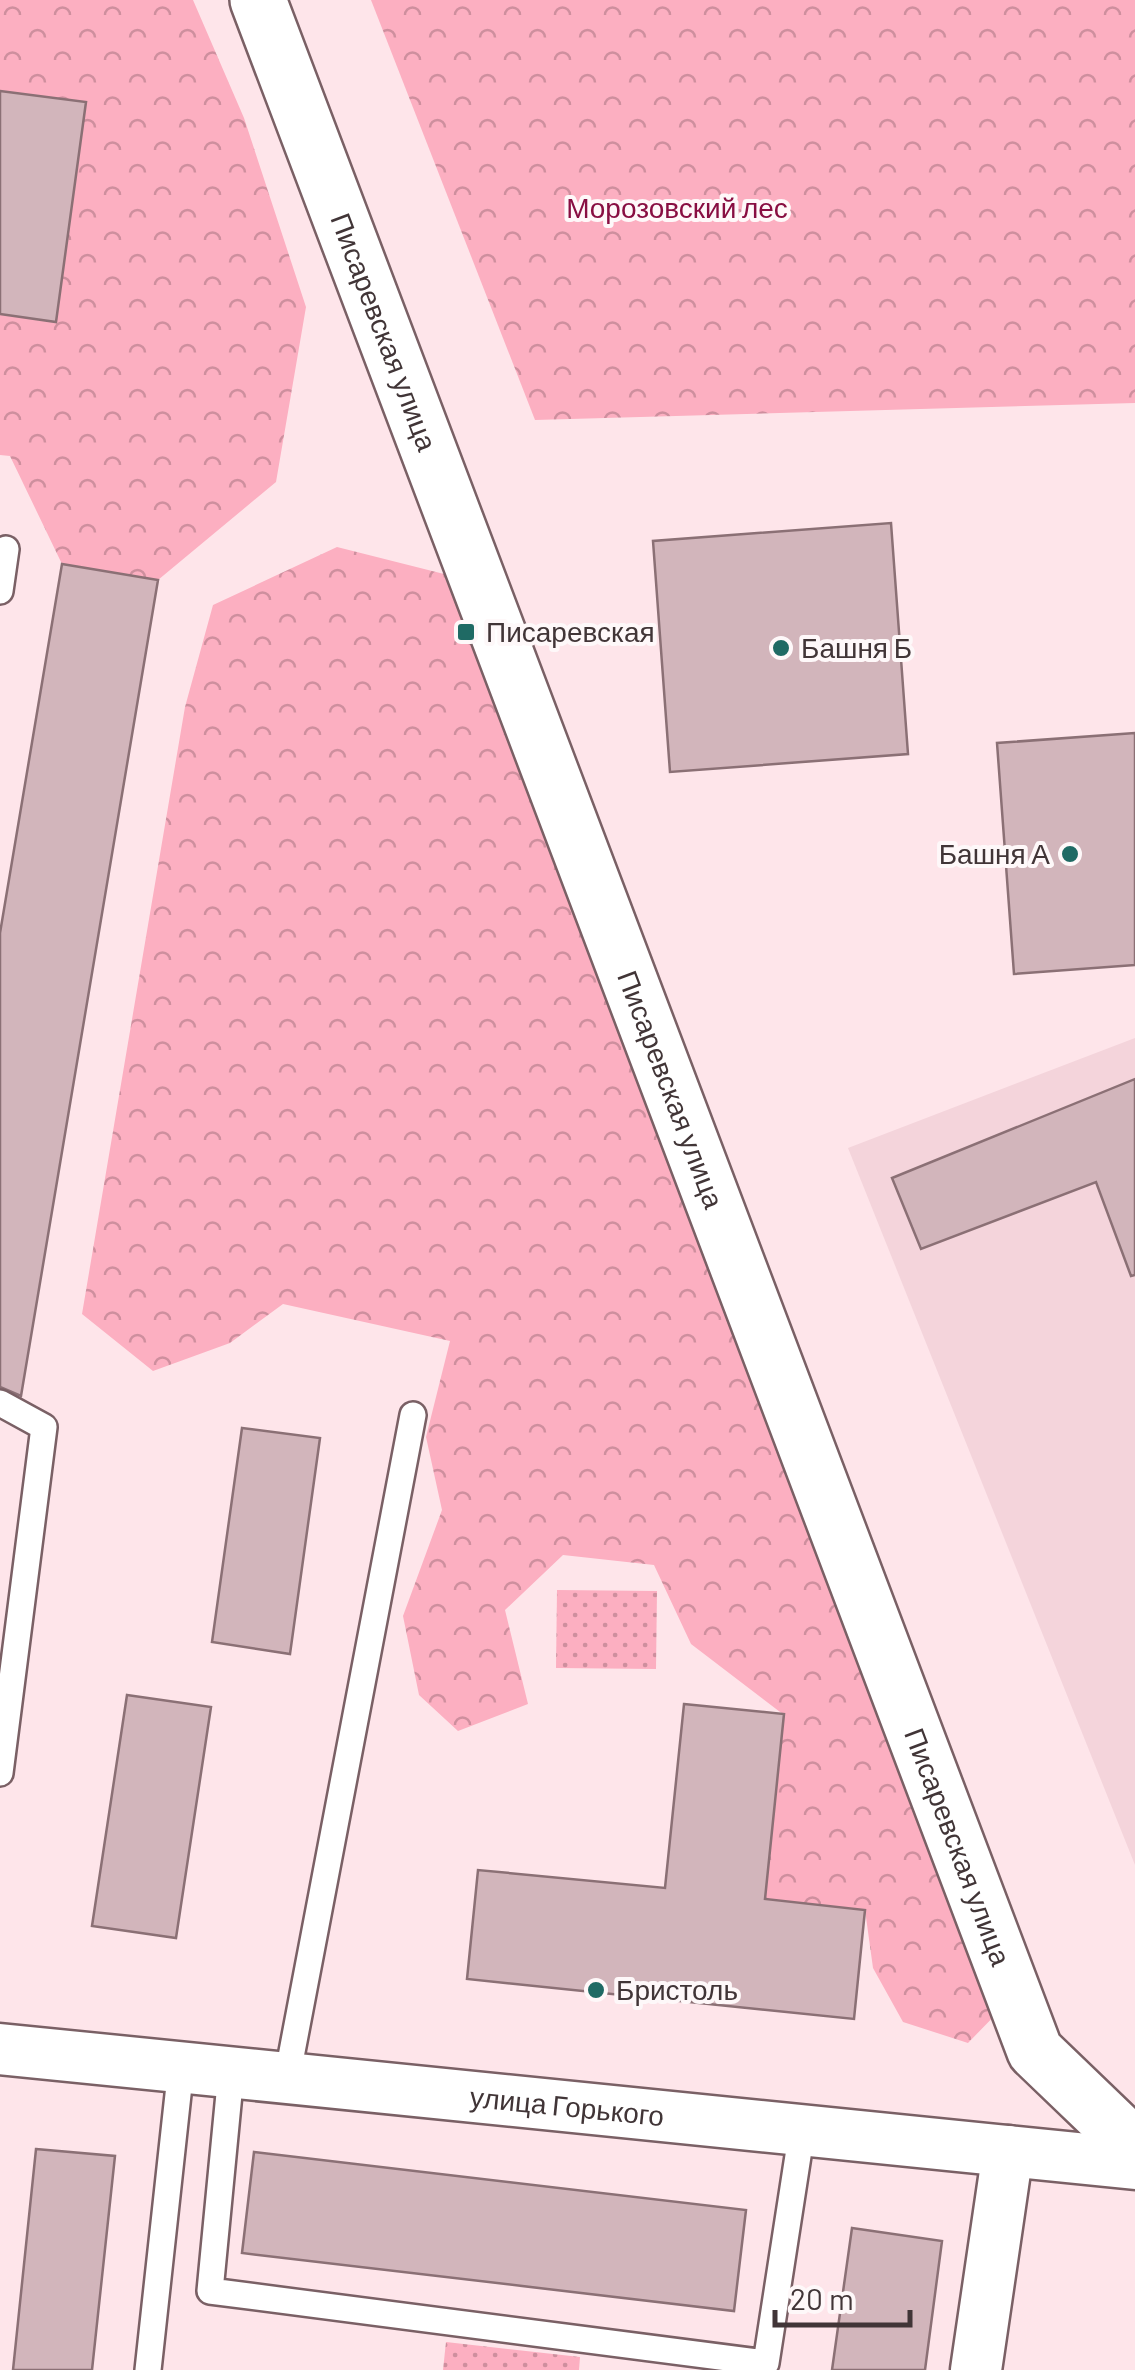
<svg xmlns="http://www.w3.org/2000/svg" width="1135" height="2370" font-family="Barlow,sans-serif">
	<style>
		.built { fill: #f4d4db }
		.forest { fill: url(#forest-crowns) }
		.park { fill: url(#park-dots) }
		.building { fill: #d2b5bb; stroke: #8b7075; stroke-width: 2.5 }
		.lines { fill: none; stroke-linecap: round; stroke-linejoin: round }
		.lane-casing { stroke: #7a6065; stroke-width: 30 }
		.street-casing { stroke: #7a6065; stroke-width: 55 }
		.secondary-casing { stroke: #7a6065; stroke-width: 60 }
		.lane { stroke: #fff; stroke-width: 25 }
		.street { stroke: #fff; stroke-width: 50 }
		.secondary { stroke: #fff; stroke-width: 55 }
		.poi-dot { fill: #1f6a64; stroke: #fef8f9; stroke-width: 4 }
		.labels { text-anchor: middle; stroke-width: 8; stroke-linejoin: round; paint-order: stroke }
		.park-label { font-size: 28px; fill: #880e42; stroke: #fef8f9 }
		.street-label { font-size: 28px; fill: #413537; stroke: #fef8f9 }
		.poi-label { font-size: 28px; fill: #413537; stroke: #fef8f9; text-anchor: start }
	</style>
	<defs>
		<pattern id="forest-crowns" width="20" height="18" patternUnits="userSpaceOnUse" patternTransform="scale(2.5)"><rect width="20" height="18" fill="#fcafc1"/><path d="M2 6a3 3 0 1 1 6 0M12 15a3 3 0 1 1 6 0" fill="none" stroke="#ce8f9e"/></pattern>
		<pattern id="park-dots" width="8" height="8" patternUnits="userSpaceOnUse" patternTransform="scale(2.5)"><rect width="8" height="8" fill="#fcafc1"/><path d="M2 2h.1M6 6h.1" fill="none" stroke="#ce8f9e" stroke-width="1.8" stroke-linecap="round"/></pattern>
	</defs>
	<rect width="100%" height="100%" fill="#fee5ea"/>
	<path class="built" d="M1135,1038V1865L848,1148Z"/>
	<g class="forest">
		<path d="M0,0H193L244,118L306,307L276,482L158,580L62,564L10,456L0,455Z"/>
		<path d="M371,0H1135V403L535,420Z"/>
		<path d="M337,547L444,574L1003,2007L968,2043L903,2022L873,1968L865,1910L765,1899L784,1715L691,1644L654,1565L563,1555L505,1610L528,1704L458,1731L419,1695L403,1616L442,1510L426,1437L450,1341L283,1304L230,1343L153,1371L82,1314L185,707L213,605Z"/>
	</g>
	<g class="park">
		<path d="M557,1590L657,1591L656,1669L556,1668Z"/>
		<path d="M446,2342L580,2357L579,2370H443Z"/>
	</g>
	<g class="building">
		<path d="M0,91L86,102L56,322L0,314Z"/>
		<path d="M891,523L908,754L670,772L653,541Z"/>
		<path d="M62,564L158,580L21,1396L0,1387V933Z"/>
		<path d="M1135,733V965L1014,974L997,743Z"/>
		<path d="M1135,1079V1275L1131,1276L1096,1182L921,1249L892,1178Z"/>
		<path d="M242,1428L320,1438L290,1654L212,1642Z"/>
		<path d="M127,1695L211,1707L176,1938L92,1926Z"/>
		<path d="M684,1704L784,1714L765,1899L865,1910L854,2019L467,1979L478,1870L665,1888Z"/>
		<path d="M36,2149L115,2156L92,2370H13Z"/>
		<path d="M254,2152L746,2210L734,2311L242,2253Z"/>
		<path d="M852,2228L942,2241L925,2370H832Z"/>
	</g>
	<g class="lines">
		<defs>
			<g id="lane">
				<path d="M0,591L6,549"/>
				<path d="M0,1403L44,1427L0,1773"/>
				<path d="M231,2073L210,2291L766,2363L802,2130"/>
				<path d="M287,2078L413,1415"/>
				<path d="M148,2370L181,2067"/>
			</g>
			<g id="street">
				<path id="s1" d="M0,2049L1135,2164"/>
				<path d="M976,2370L1008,2151"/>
			</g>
			<g id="secondary">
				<path id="s2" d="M258,0L1035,2051L1135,2147"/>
			</g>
		</defs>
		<use href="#lane" class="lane-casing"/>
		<use href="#street" class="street-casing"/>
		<use href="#secondary" class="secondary-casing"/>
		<use href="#lane" class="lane"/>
		<use href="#street" class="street"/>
		<use href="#secondary" class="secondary"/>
	</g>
	<g class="poi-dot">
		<rect x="456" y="622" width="20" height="20" rx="5"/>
		<circle cx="781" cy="648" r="10"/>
		<circle cx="1070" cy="854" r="10"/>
		<circle cx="596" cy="1990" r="10"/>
	</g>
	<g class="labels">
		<g class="park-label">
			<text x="677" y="218">Морозовский лес</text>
		</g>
		<g class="street-label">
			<text dy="10" stroke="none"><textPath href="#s2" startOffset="355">Писаревская улица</textPath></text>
			<text dy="10" stroke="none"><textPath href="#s2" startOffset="1165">Писаревская улица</textPath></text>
			<text dy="10" stroke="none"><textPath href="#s2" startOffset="1975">Писаревская улица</textPath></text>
			<text dy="10" stroke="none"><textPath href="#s1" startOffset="570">улица Горького</textPath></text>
		</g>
		<g class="poi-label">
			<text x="486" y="642">Писаревская</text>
			<text x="801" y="658">Башня Б</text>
			<text x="1050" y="864" text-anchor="end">Башня А</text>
			<text x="616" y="2000">Бристоль</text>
		</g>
	</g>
	<path d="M775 2310v15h135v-15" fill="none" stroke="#413537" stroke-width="5"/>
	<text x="790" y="2310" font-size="30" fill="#413537" stroke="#fef8f9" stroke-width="8" paint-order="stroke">20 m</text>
</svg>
